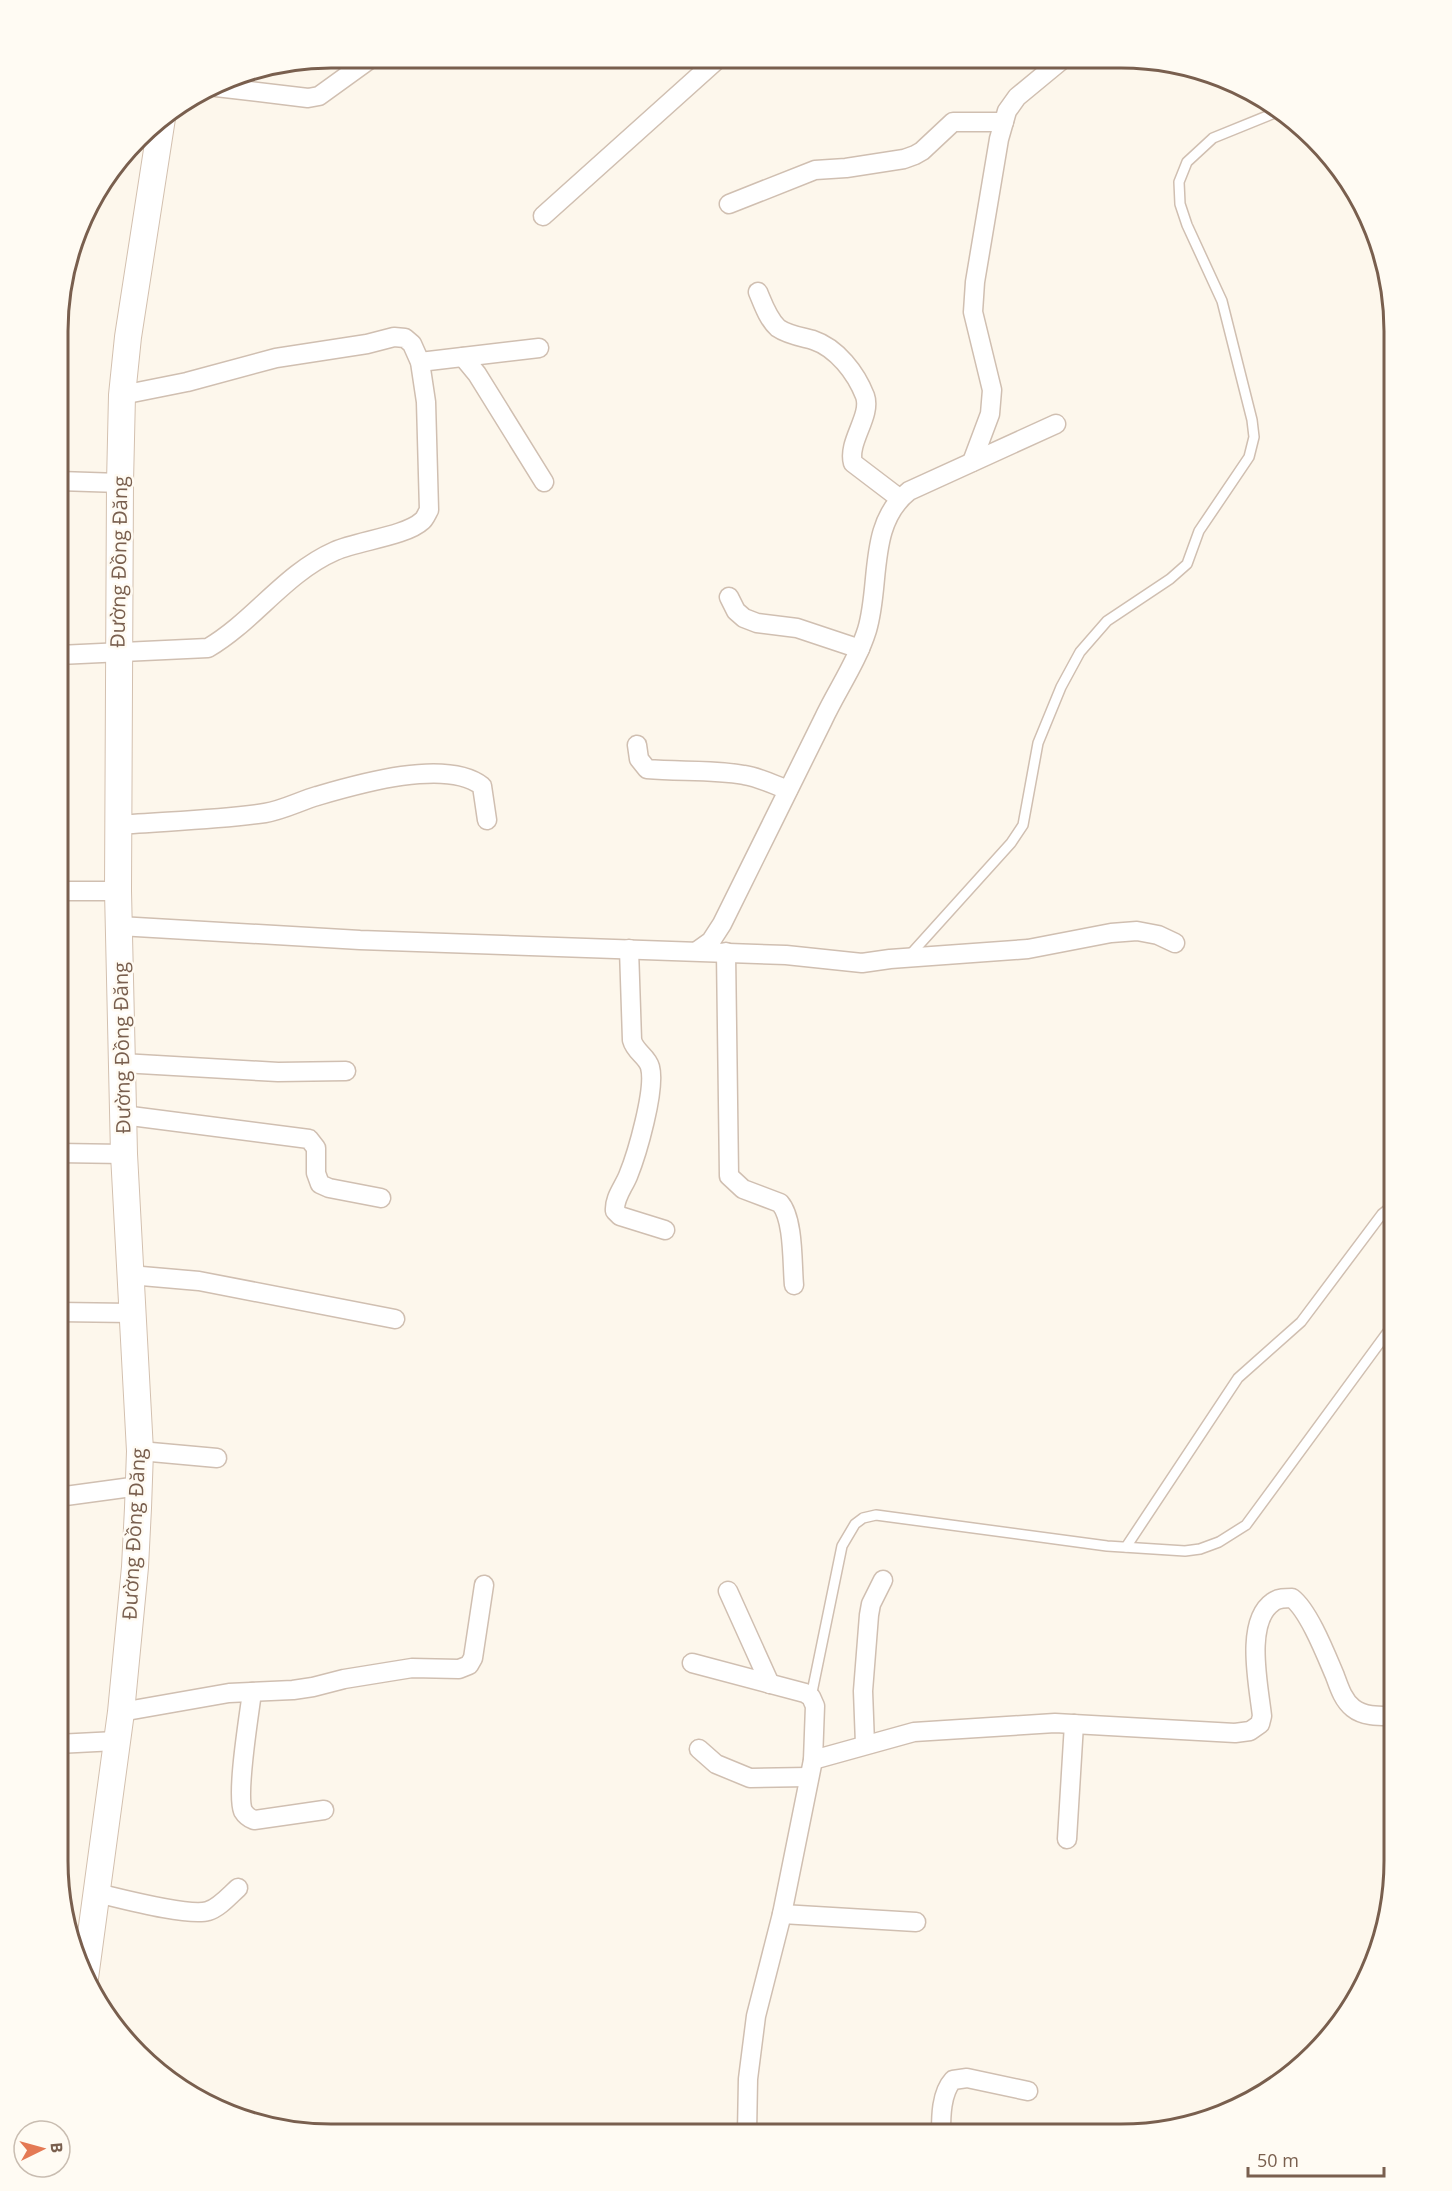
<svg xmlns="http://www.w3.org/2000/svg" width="1452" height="2191" font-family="'Open Sans',sans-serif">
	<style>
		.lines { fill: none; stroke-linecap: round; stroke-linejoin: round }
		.lane-casing { stroke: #d0bfb1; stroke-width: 12 }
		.street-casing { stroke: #d0bfb1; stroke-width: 21 }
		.secondary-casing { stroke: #d3c0af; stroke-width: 28 }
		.lane { stroke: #fff; stroke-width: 9 }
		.street { stroke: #fff; stroke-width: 18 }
		.secondary { stroke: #fff; stroke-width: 26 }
		.labels { text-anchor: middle; stroke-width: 5; stroke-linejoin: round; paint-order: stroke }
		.street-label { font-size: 20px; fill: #795f4e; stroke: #fffbf3 }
		.rim { fill: none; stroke: #795f4e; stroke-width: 3 }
	</style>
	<rect width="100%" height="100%" fill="#fdf7ec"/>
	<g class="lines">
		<defs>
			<g id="lane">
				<path d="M909,956L1011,843L1023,825L1038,743L1061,687L1080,652L1107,621L1170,579L1187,564L1199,531L1249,457L1254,437L1252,420L1222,301L1187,225L1180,204L1179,182L1187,162L1213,138L1282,110"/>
				<path d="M1126,1547L1238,1378L1301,1322L1382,1214L1387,1210L1395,1213"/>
				<path d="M811,1697L842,1546L855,1524L863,1518L876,1515L1107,1546L1185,1551L1200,1549L1219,1542L1246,1525L1395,1322"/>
			</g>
			<g id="street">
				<path d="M216,87L308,98L319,96L373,57"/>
				<path d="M729,204L815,170L846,168L904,159L915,155L922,151L953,122H1004"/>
				<path d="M543,216L719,58"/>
				<path d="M758,292C763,304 768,319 778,328C788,335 802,337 813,340C837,348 856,373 865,396C872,416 847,442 853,463L899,498"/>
				<path d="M463,357L477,374L544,482"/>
				<path d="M420,362L539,348"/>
				<path d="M972,462L990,414L992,390L973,312L975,282L999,139L1007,111L1017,97L1063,59"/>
				<path d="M59,481L120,483"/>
				<path d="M729,597L736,611L744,618L757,623L797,628L860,649"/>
				<path d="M59,655L208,648C254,621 285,573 335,551C357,541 406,536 422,521C425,519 427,513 429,510L426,402L420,362L412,344L405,338L394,337L367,344L276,358L187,382L122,395"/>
				<path d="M637,745L639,759L647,769C679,772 712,769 744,775C759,777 774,785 788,790"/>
				<path d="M118,825C167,821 217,820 265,813C283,810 300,801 317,796C358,784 446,758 482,786L487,820"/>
				<path d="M58,891H118"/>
				<path d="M119,926L360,940L786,955L862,963L890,959L1028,949L1111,933L1137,931L1158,935L1175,943"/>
				<path d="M629,949L632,1040C635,1052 647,1056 650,1067C656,1089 637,1154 628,1176C623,1188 614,1198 615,1211L620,1216L665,1230"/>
				<path d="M697,951L711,941L722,924C756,856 789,788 823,720C837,690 857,662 867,630C881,584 867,524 909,491L1056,424"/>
				<path d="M726,952L729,1176L743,1189L780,1203C794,1219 792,1264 794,1285"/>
				<path d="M122,1063L278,1072L346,1071"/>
				<path d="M123,1115L309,1139L316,1148V1173L320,1184L329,1188L381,1198"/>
				<path d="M58,1153L124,1154"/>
				<path d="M130,1275L199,1281L395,1319"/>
				<path d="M58,1312L132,1313"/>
				<path d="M140,1451L217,1458"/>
				<path d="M58,1497L139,1486"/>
				<path d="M728,1591L770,1684"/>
				<path d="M692,1663L805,1693L811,1697L815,1706L813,1760L782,1914L756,2016L748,2079L747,2133"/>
				<path d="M252,1692C249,1716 236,1793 243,1811C246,1816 249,1818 254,1820L324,1810"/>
				<path d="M121,1712L229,1693L293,1690L313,1687L344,1679L412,1668L459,1669L469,1665L473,1658L484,1585"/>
				<path d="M57,1744L116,1741"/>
				<path d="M865,1744L863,1691L869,1615L871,1604L883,1580"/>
				<path d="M699,1749L716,1764L750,1778L809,1777"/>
				<path d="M813,1760L914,1732L1055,1723L1235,1733L1250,1731L1260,1724L1262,1716C1259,1687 1244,1622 1273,1602C1278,1598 1286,1598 1292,1598C1309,1611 1326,1655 1335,1676C1339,1687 1343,1700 1353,1708C1364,1717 1381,1716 1394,1716"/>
				<path d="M1067,1839L1074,1724"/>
				<path d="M97,1893C119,1898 189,1917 208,1911C219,1908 230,1895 238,1888"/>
				<path d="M782,1914L916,1922"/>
				<path d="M941,2133C941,2117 941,2093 953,2080L967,2078L1028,2091"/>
			</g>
			<path id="secondary" d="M85,1978L121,1712L135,1567L138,1508L140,1451L124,1154L118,891L120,483L122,395L128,337L162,118"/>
		</defs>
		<use href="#lane" class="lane-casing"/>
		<use href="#street" class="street-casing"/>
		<use href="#secondary" class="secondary-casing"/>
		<use href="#lane" class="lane"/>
		<use href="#street" class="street"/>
		<use href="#secondary" class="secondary"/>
	</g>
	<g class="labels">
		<g class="street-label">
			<text transform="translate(119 562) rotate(-89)" y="7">Đường Đồng Đăng</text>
			<text transform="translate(122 1048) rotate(-91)" y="7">Đường Đồng Đăng</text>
			<text transform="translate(134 1534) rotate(-87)" y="7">Đường Đồng Đăng</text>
		</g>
	</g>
	<path d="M0 0H1452V2191H0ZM331 68H1121A263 263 0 0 1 1384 331V1861A263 263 0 0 1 1121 2124H331A263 263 0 0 1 68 1861V331A263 263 0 0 1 331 68Z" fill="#fffbf3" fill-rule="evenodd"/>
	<path class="rim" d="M331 68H1121A263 263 0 0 1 1384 331V1861A263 263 0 0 1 1121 2124H331A263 263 0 0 1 68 1861V331A263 263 0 0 1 331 68Z"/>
	<g transform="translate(42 2149) rotate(85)"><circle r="28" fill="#fffbf3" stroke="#c9bdb1" stroke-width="1.5"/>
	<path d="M0-4.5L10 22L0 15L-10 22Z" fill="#e47954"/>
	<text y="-9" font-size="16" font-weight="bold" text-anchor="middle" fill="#795f4e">B</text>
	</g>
	<path d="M1248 2167v9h136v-9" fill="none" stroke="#795f4e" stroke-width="3"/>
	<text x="1257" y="2167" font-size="18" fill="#795f4e" stroke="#fffbf3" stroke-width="4.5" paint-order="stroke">50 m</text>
</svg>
